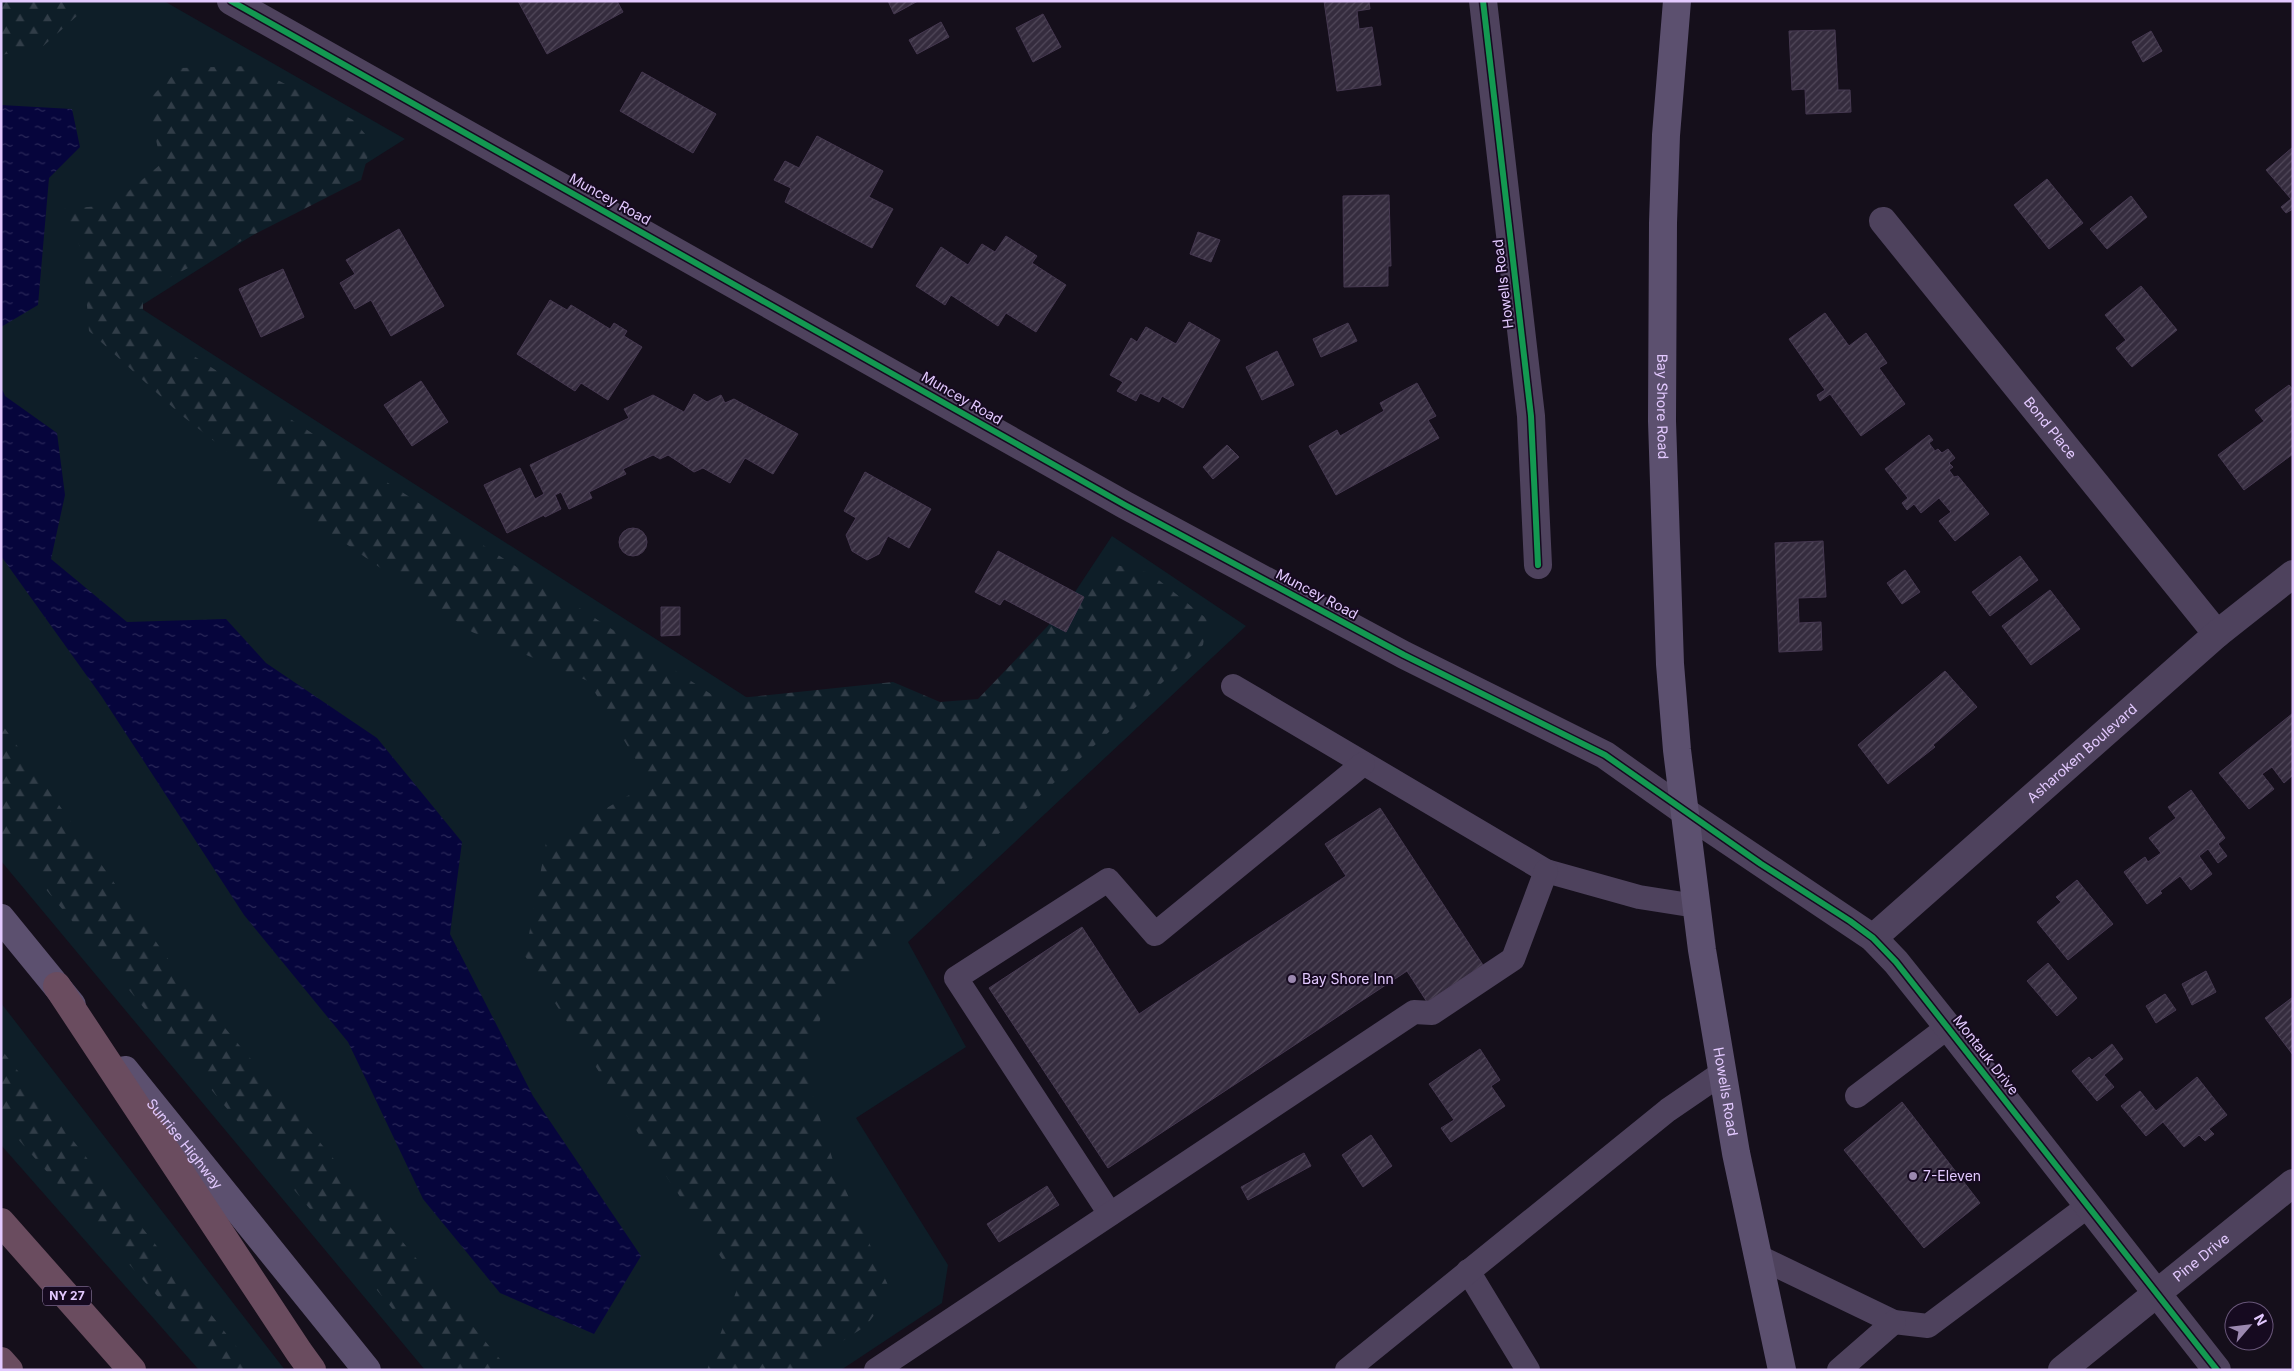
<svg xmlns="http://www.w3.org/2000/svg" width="2294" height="1371" font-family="Inter,sans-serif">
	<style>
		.green { fill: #0e1e28 }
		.forest { fill: url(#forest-firs) }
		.water { fill: url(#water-ripples) }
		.building { fill: url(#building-hatch); stroke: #453850 }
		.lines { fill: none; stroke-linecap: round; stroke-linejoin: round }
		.service { stroke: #4e425d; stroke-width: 24 }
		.minor { stroke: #4e425d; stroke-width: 28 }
		.tertiary { stroke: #4e425d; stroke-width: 28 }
		.secondary { stroke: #5c506f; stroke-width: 28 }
		.motorway { stroke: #6a4c5f; stroke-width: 28 }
		.cycleway-casing { stroke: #160a20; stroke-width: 9 }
		.cycleway { stroke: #139951; stroke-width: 6 }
		.poi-dot { fill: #9b88af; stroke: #160a20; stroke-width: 2 }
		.labels { text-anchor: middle; stroke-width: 4; stroke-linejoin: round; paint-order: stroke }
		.shield { fill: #160a20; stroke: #a690bc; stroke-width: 1 }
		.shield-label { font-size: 12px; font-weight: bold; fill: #e3c9ff }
		.street-label { font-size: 14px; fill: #e3c9ff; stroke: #160a20 }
		.poi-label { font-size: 14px; fill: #e3c9ff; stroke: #160a20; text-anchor: start }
	</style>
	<defs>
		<pattern id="forest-firs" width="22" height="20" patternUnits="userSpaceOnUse" patternTransform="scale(1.25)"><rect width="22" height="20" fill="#0e1e28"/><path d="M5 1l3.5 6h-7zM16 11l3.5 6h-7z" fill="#313d48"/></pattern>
		<pattern id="water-ripples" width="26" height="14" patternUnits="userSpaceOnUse" patternTransform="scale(1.25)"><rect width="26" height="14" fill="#06053c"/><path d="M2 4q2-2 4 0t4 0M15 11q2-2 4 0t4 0" fill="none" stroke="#2a2859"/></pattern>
		<pattern id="building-hatch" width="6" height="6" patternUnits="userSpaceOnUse" patternTransform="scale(1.25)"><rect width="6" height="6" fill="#352c3e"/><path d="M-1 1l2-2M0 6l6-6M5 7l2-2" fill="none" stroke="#52495b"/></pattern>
	</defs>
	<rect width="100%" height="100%" fill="#150f1b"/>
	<g class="green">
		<path d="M1,1H164L405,139L139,307L928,814L1112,536L1246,626L908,942L966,1047L856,1118L948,1265L942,1303L841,1370H425L1,861Z"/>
		<path d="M1,1003L285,1370H199L1,1145Z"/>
	</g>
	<g class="forest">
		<path d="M1,1H82L78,15L41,48L1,55Z"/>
		<path d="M251,66L353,120L372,142L361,180L143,291V321L197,358L720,700L893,682L940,702L978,699L1108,563L1150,573L1207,619L1203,645L884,940L826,1000L805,1070L834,1164L891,1292L866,1326L797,1370H707L739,1284L656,1161L525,956L546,843L650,783L588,681L472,632L322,527L180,414L89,331L83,254L64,209L112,205L161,164L148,100L180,68Z"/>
		<path d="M1,723L171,963L509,1370H443L1,835Z"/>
		<path d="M1,1049L21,1075L255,1370H223L1,1120Z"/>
	</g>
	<g class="water">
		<path d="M1,105L72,109L80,147L49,178L38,305L1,327Z"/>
		<path d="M1,386L5,396L57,433L65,495L51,559L127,622L226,619L266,663L377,738L462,842L450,934L533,1096L641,1256L594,1334L500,1293L423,1199L348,1042L244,915L102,697L1,556Z"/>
	</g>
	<g class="building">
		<path d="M518,1H617L623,12L547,54Z"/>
		<path d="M888,1H918L894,14Z"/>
		<path d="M1324,1H1369L1370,9L1357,11L1359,29L1372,27L1381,85L1337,91Z"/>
		<path d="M1043,14L1061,47L1033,62L1016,28Z"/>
		<path d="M941,22L949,37L917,54L909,40Z"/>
		<path d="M1835,30L1838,90H1850L1851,112L1806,114L1805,89L1792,90L1789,31Z"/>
		<path d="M2151,31L2162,51L2143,62L2132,42Z"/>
		<path d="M642,72L716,114L693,153L620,111Z"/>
		<path d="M817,136L883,171L869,197L893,209L872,248L785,202L791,188L774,180L785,161L799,168Z"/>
		<path d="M2293,147V209L2286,213L2281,207L2291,199L2266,170Z"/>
		<path d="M2047,179L2083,223L2049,249L2014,205Z"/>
		<path d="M1389,195L1391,266H1388V286L1344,287L1343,196Z"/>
		<path d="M2131,196L2147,217L2107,249L2090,229Z"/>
		<path d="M399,229L444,306L391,336L371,300L355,309L340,283L355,274L346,260Z"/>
		<path d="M1198,232L1220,240L1211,262L1190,254Z"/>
		<path d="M1006,236L1037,256L1032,263L1066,285L1036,332L1006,313L998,326L951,295L945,305L916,286L941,247L968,265L982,244L995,252Z"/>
		<path d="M283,269L304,317L261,337L239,289Z"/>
		<path d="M2141,286L2177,330L2132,367L2116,348L2126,340L2105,315Z"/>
		<path d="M550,300L567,310L571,305L610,329L614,323L627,331L624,336L642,347L608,400L581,383L575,391L517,354Z"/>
		<path d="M1825,313L1849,346L1866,333L1887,363L1879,368L1905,404L1861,436L1830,394L1820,401L1817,395L1825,390L1789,339Z"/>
		<path d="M1189,322L1220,340L1183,408L1162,396L1159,402L1140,393L1136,401L1117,391L1123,382L1110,375L1131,338L1137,342L1146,327L1176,344Z"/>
		<path d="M1348,323L1357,341L1321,357L1313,339Z"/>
		<path d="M1277,351L1294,385L1262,400L1246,367Z"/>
		<path d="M421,381L448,422L412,446L384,405Z"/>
		<path d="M1417,383L1436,416L1428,420L1439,438L1336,495L1309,446L1337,430L1340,436L1384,411L1380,403Z"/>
		<path d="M2289,385L2293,390V454L2244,490L2218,455L2264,421L2255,410Z"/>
		<path d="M694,394L707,402L721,395L725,403L734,399L798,434L773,474L745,458L730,483L703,468L694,472L668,455L660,459L653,455L623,469L626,474L589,492L592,498L569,509L561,492L555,495L561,509L545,517L544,515L507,533L484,485L520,468L535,499L544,494L530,465L629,418L624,409L653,395L684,412Z"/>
		<path d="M1929,435L1933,440L1929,443L1935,451L1938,449L1942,453L1948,449L1955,458L1949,463L1953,467L1949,470L1954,477L1958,476L1989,514L1955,541L1939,521L1951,512L1939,498L1921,513L1914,504L1907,510L1902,503L1908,498L1885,469Z"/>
		<path d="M1227,445L1239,457L1213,479L1203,467Z"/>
		<path d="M865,472L931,509L909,548L888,536L879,554L867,560L852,551L846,535L856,518L844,511Z"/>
		<circle cx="633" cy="542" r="14"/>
		<path d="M1823,541L1826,597L1798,598L1799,623L1821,622L1822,650L1779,652L1775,543Z"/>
		<path d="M998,551L1084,597L1066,632L1004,599L1000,605L975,592Z"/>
		<path d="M2020,556L2038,580L1990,616L1972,592Z"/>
		<path d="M1905,570L1920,592L1902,604L1887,583Z"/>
		<path d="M2050,590L2080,629L2031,665L2002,626Z"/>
		<path d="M661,607H680V635L661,636Z"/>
		<path d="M1945,671L1977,707L1933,745L1935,747L1888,784L1858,745Z"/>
		<path d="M2293,713V775L2284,783L2272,767L2262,774L2274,789L2249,809L2219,773Z"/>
		<path d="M2191,790L2225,838L2218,844L2227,856L2218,863L2208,849L2199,856L2212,874L2191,890L2180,876L2160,891L2162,893L2147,904L2124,872L2145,857L2148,862L2161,853L2149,838L2176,818L2168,807Z"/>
		<path d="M1380,808L1483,965L1427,1002L1407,971L1108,1168L989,988L1082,927L1139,1014L1346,876L1325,844Z"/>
		<path d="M2077,880L2113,924L2068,960L2037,922L2061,902L2056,897Z"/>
		<path d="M2048,963L2077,998L2057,1016L2027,981Z"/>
		<path d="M2206,971L2216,992L2192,1005L2182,984Z"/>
		<path d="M2165,994L2176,1010L2156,1023L2146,1006Z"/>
		<path d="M2293,997V1055L2265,1018Z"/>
		<path d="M2112,1044L2123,1059L2104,1075L2114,1087L2097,1101L2072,1071L2089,1057L2092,1060Z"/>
		<path d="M1480,1049L1500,1080L1491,1086L1505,1106L1451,1142L1441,1128L1454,1120L1429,1084Z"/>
		<path d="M2197,1077L2227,1115L2209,1129L2214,1134L2205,1141L2199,1135L2184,1147L2163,1122L2146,1136L2121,1106L2140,1091L2156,1111Z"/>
		<path d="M1902,1102L1980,1203L1924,1248L1844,1150Z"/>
		<path d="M1371,1135L1392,1166L1363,1187L1342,1155Z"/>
		<path d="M1304,1153L1311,1166L1248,1200L1241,1187Z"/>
		<path d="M1047,1186L1059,1205L999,1242L987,1224Z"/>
	</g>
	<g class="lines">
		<g class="service">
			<path d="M1233,686L1546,871L1639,897L1696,906"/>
			<path d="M1857,1096L1948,1027"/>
			<path d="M1110,1214L956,978L1108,880L1155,934L1363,764"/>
			<path d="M1757,1256L1894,1322L1928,1326L2088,1206"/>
			<path d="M1468,1271L1528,1370"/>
			<path d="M876,1370L1414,1012L1432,1013L1513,959L1546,871"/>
			<path d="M1347,1370L1668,1110L1722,1073"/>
			<path d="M1839,1370L1894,1322"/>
		</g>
		<g class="minor">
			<path d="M1483,1L1531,416L1538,565"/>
			<path id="s1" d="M1883,221L2217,634"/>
			<path d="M1684,811L1873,938L1896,962L1948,1027L2217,1370"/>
			<path id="s2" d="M1873,938L2217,634L2293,574"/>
			<path id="s3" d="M2062,1370L2293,1183"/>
		</g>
		<path class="tertiary" d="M231,1L1125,505L1404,655L1605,755L1684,811"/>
		<g class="secondary">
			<path id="s4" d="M1677,1L1666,135L1663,223L1662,421L1670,664L1677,750L1702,950L1736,1153L1782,1370"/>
			<path d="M1,918L72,1005"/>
			<path id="s5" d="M125,1070L367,1370"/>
		</g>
		<g class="motorway">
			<path d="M57,986L299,1352L312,1370"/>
			<path d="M1,1222L132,1370"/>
			<path d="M1,1361L9,1370"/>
		</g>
		<defs>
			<g id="cycleway">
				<path d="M231,1L1125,505L1404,655L1605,755L1761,864L1850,921L1873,938L1896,962L2217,1370"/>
				<path d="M1483,1L1531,416L1538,565"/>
			</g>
		</defs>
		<use href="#cycleway" class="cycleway-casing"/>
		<use href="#cycleway" class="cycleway"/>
	</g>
	<g class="poi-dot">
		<circle cx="1292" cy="979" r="5"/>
		<circle cx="1913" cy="1176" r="5"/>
	</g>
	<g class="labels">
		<rect class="shield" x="43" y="1286.5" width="48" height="19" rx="4"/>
		<g class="shield-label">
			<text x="67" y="1300">NY 27</text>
		</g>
		<g class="street-label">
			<text transform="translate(610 199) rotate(29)" y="5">Muncey Road</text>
			<text transform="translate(1503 284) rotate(-97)" y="5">Howells Road</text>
			<text transform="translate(962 398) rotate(30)" y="5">Muncey Road</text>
			<text dy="5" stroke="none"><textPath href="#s4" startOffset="406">Bay Shore Road</textPath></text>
			<text dy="5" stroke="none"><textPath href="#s1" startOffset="266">Bond Place</textPath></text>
			<text transform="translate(1317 594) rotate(28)" y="5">Muncey Road</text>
			<text dy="5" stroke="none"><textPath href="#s2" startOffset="279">Asharoken Boulevard</textPath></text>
			<text transform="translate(1986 1055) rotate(52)" y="5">Montauk Drive</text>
			<text dy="5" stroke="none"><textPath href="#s4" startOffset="1095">Howells Road</textPath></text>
			<text dy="5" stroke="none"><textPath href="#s5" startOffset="95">Sunrise Highway</textPath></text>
			<text dy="5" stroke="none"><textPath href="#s3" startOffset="179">Pine Drive</textPath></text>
		</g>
		<g class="poi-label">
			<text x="1302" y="984">Bay Shore Inn</text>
			<text x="1923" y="1181">7-Eleven</text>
		</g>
	</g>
	<rect width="2294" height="1371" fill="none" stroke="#e3c9ff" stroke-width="5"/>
	<g transform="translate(2249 1326) rotate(62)"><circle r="24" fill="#160a20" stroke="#685679"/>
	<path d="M0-4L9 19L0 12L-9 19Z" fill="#9b88af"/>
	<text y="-8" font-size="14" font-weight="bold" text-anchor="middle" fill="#e3c9ff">N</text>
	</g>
</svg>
